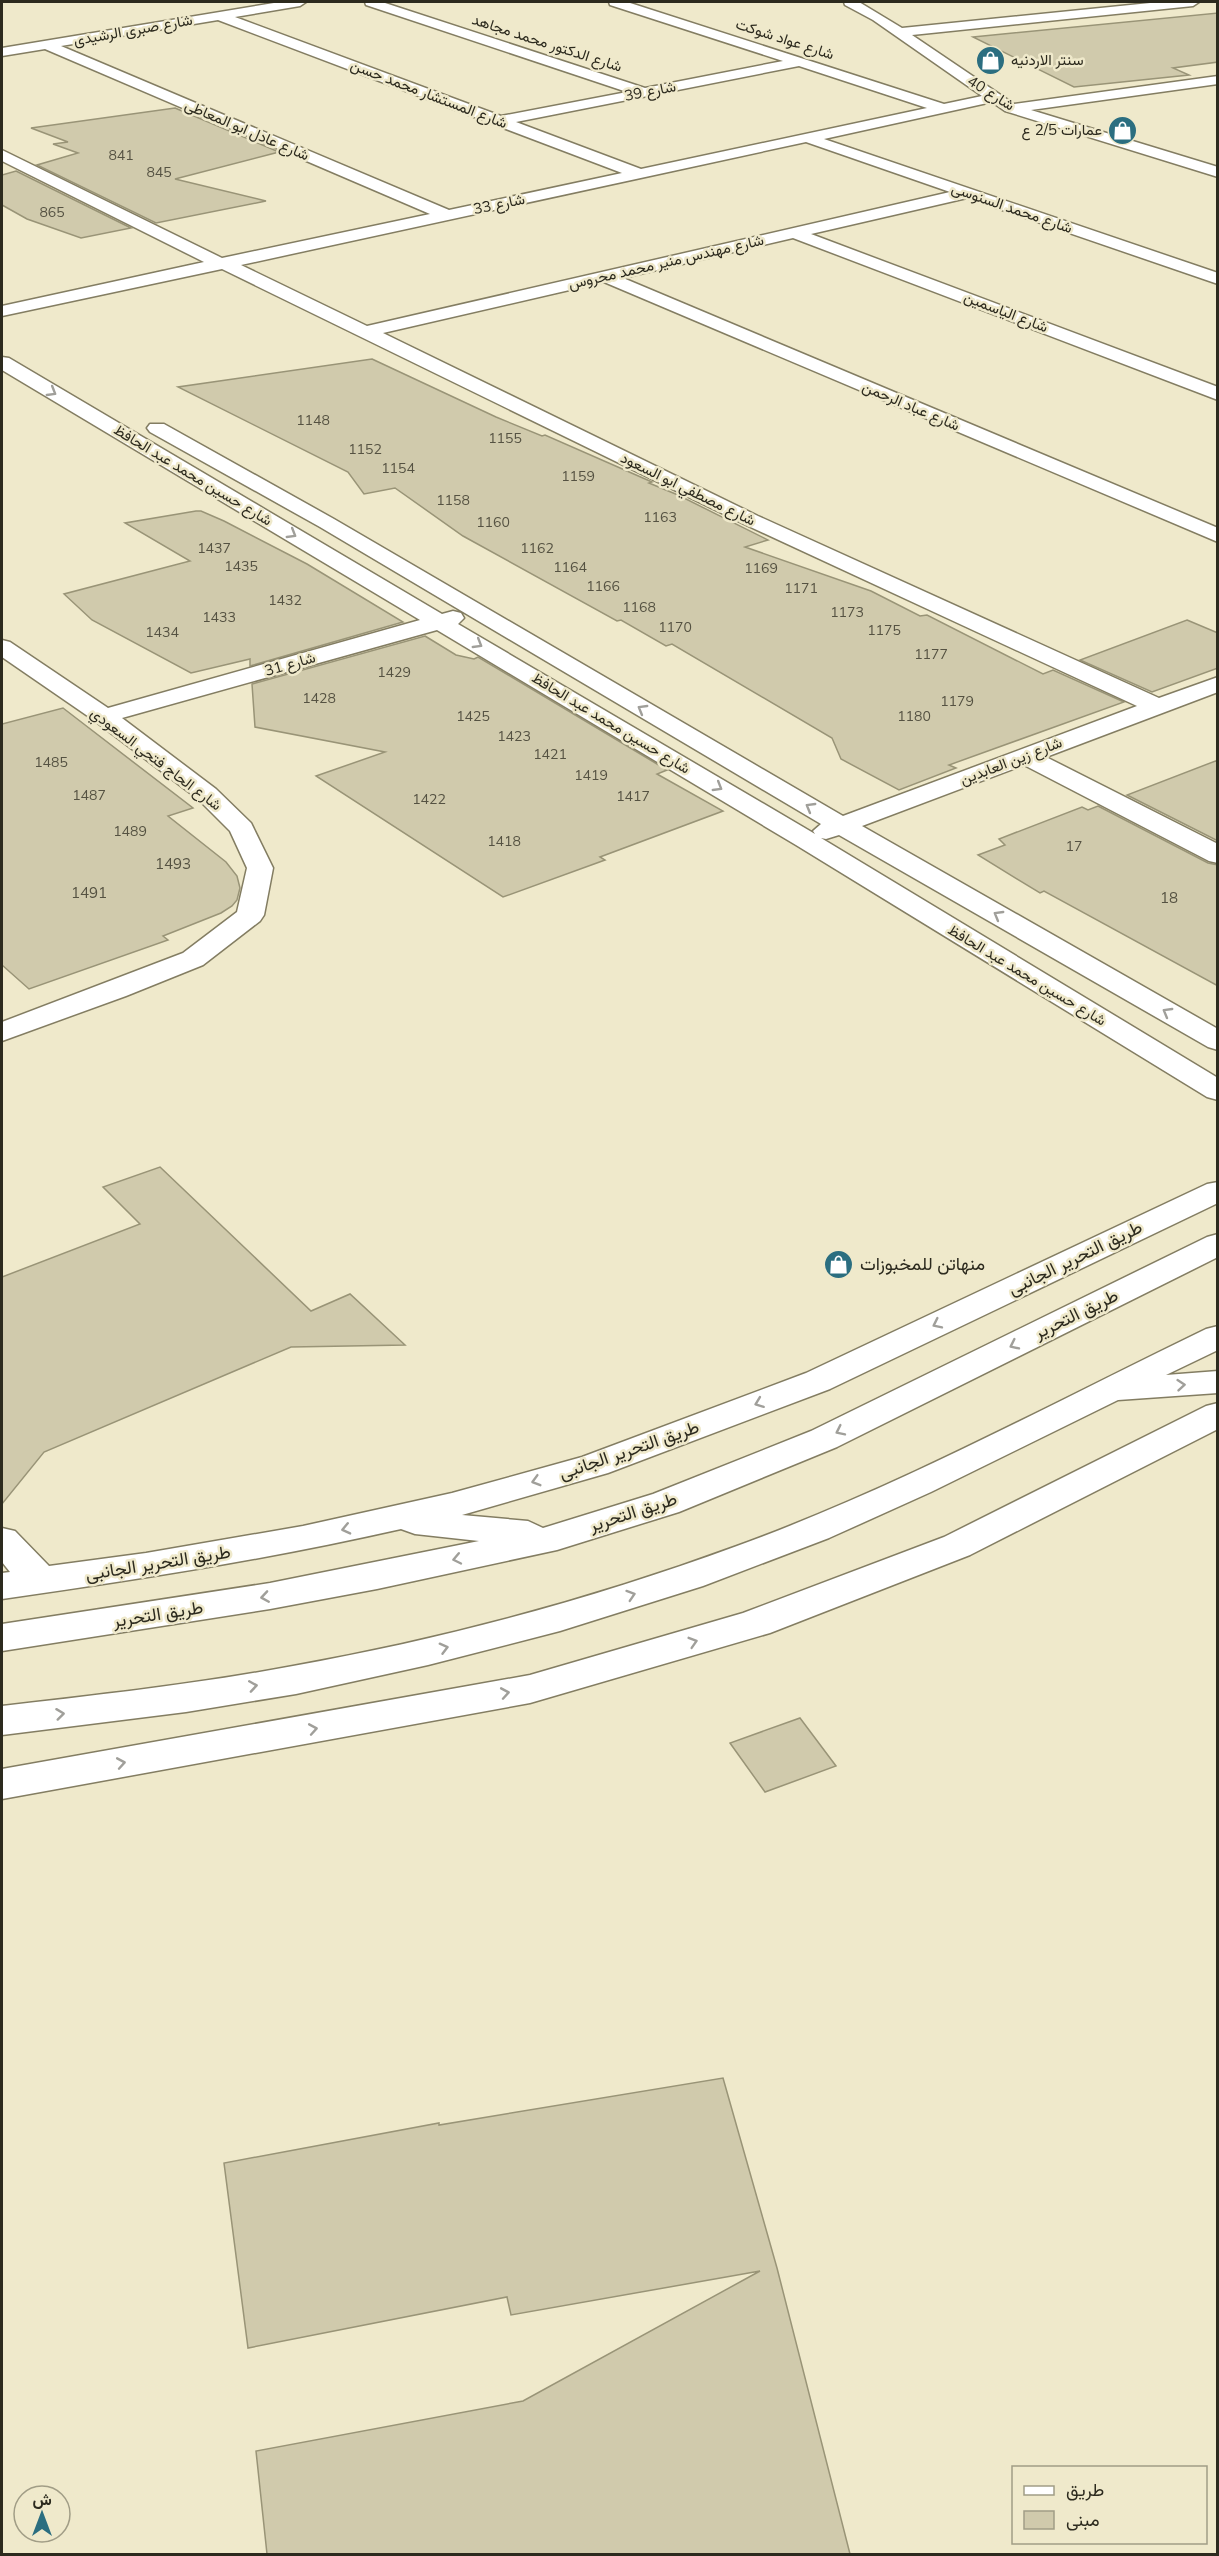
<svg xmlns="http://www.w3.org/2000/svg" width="1219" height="2556" font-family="Mulish,Vazirmatn,sans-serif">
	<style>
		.building { fill: #d0caac; stroke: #999477; stroke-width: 1.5 }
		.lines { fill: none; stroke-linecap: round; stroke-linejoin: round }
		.minor-casing { stroke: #837d62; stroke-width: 3 }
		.minor { fill: #fff; fill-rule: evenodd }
		.oneway { stroke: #a09f9a }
		.labels { text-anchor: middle; stroke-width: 5; stroke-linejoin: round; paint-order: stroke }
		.far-number-label { font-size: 14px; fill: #555242 }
		.far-street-label { font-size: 15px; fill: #2c2a1e; stroke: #efe9cb }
		.far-poi-label { font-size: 15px; fill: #2c2a1e; stroke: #efe9cb; text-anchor: start }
		.number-label { font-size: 15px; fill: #555242 }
		.street-label { font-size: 18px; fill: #2c2a1e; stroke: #efe9cb }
		.poi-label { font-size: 18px; fill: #2c2a1e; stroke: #efe9cb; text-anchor: start }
	</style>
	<rect width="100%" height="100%" fill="#efe9cb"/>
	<g class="building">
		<path d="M1218,13V62L1173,68L1189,75L1074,87L973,37Z"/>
		<path d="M175,108L279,152L175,179L266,201L156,223L37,165L78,153L53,144L68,142L31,128Z"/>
		<path d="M16,171L131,228L81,238L27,219L2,205V175Z"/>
		<path d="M372,359L496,417L542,436L545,435L652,482L649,483L678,495L768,540L745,547L871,591L920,616L927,615L1043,674L1053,670L1124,702L949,765L956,768L899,790L841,759L832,738L672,644L666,646L621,620L617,621L463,536L395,488L364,494L348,472L178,387Z"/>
		<path d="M196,511H201L224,521L307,564L403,622L250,666V659L191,673L92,620L64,594L190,561L125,523Z"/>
		<path d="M1187,620L1218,633V668L1152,692L1080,660Z"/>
		<path d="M425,636L456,655L474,659L478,657L667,770L657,774L723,811L600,857L605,860L503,897L316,776L385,752L255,727L252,684Z"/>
		<path d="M63,708L193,808L168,816L226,862L237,876L240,888L237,900L232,906L221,913L163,936L168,940L29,989L2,965V724Z"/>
		<path d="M1218,760V841L1127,795Z"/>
		<path d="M1098,806L1208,863L1218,865V986L1044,891L1040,893L978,855L1005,845L999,839L1082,807L1088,810Z"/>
		<path d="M160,1167L311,1311L350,1294L405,1345L291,1347L44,1452L2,1504V1277L140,1224L103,1187Z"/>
		<path d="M800,1718L836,1766L765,1792L730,1743Z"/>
		<path d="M723,2078L777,2268L850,2554H267L256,2451L523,2401L760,2271L511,2315L507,2297L248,2348L224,2163L439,2123V2125Z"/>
	</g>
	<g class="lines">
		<defs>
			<g id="minor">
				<path d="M280,2H306L300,6L235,17L501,116L627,92L366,5L365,2H382L645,88L783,61L610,5L609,2H627L944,104L982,96L873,20L845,5L844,2H859L902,28L1160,2H1199L1193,6L912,35L1014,104L1218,76V84L1031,110L1218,167V177L1005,111L992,102L824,139L1218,273V284L967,198L811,234L1218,387V400L793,238L623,278L1218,528V542L604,282L383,333L758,516L1159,698L1218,677V692L1046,757L1218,844V863L1209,861L1024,765L862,826L1218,1029V1050L1208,1047L839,835L826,839L821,838L1218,1078V1100L1207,1097L796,845L437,630L122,718L216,789L251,823L273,868L264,915L260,921L203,965L126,996L2,1041V1022L183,953L237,912L247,868L230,831L198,799L95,721L2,657V640L10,642L108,708L420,620L2,370V357L9,358L442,614L453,611L461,613L464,618L458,624L815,834L813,831L821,824L320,527L150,432L147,428L150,424H164L334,519L843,816L1137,706L744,524L222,269L2,316V306L204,262L2,161V150L222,258L430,214L45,49L2,56V48ZM218,20L622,173L449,210L61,46ZM799,66L927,108L641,169L516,122ZM806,142L950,192L367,326L241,265Z"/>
				<path d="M1218,1182V1203L830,1389L608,1473L462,1515L528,1521L543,1528L653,1494L811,1431L1207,1237L1218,1234V1257L837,1447L679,1512L557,1550L377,1589L270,1609L2,1651V1624L270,1583L479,1541L415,1534L401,1529C269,1559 136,1580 2,1599V1573L10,1572L2,1562V1528L15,1531L49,1566L146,1553L303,1526L452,1493L582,1457L806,1373L1207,1184Z"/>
				<path d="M1218,1326V1350L1166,1375L1218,1371V1393L1118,1400L931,1492L829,1538L703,1586L560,1631L428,1665L296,1694L186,1712L2,1735V1706C99,1695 197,1684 293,1666C444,1639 593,1599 737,1546C899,1487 1051,1404 1206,1329Z"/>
				<path d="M1218,1403V1429L970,1555L770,1633L530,1703L2,1799V1769L530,1675L743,1613L944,1537L1206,1406Z"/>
			</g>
		</defs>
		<use href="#minor" class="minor-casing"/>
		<use href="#minor" class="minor"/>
	</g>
	<defs><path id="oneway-chevron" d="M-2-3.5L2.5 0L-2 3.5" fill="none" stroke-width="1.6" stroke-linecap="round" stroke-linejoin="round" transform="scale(1.5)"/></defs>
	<g class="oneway">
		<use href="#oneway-chevron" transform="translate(52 392) rotate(31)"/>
		<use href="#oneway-chevron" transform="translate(292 534) rotate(31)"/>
		<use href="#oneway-chevron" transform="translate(478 644) rotate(31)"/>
		<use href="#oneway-chevron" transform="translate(642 709) rotate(-150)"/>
		<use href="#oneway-chevron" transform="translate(718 787) rotate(31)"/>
		<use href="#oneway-chevron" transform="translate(810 807) rotate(-150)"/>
		<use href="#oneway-chevron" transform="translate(998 915) rotate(-150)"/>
		<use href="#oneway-chevron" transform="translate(1167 1012) rotate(-150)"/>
		<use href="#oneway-chevron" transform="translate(937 1324) rotate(154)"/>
		<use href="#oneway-chevron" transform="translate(1014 1345) rotate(154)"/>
		<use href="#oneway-chevron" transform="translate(1181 1385) rotate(-5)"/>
		<use href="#oneway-chevron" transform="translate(759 1403) rotate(159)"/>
		<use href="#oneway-chevron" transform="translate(840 1431) rotate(154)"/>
		<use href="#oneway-chevron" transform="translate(536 1481) rotate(164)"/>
		<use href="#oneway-chevron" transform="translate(346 1529) rotate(167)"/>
		<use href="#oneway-chevron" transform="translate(457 1559) rotate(168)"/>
		<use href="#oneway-chevron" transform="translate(631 1595) rotate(-18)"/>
		<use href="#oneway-chevron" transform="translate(265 1597) rotate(171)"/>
		<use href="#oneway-chevron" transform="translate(693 1642) rotate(-17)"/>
		<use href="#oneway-chevron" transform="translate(444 1648) rotate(-15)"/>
		<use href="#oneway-chevron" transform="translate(253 1686) rotate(-9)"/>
		<use href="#oneway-chevron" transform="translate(505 1693) rotate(-10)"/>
		<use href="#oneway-chevron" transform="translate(60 1714) rotate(-7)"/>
		<use href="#oneway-chevron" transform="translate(313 1729) rotate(-10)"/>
		<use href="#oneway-chevron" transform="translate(121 1763) rotate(-10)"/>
	</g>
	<defs>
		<symbol id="shop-disc" viewBox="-11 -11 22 22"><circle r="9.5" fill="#2b6e80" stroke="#efe9cb"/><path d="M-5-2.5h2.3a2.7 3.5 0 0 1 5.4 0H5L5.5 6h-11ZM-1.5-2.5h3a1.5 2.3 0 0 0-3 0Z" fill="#fff"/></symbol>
	</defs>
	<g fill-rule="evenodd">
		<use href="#shop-disc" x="974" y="44" width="33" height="33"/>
		<use href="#shop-disc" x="1106" y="114" width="33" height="33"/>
		<use href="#shop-disc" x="822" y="1248" width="33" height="33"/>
	</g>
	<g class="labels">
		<g class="far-number-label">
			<text x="121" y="160">841</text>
			<text x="159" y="177">845</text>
			<text x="52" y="217">865</text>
			<text x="313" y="425">1148</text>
			<text x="505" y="443">1155</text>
			<text x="365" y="454">1152</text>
			<text x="398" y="473">1154</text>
			<text x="578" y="481">1159</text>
			<text x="453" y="505">1158</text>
			<text x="660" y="522">1163</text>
			<text x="493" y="527">1160</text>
			<text x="214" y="553">1437</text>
			<text x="537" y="553">1162</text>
			<text x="241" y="571">1435</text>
			<text x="570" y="572">1164</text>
			<text x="761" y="573">1169</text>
			<text x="603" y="591">1166</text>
			<text x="801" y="593">1171</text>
			<text x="285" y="605">1432</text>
			<text x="639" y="612">1168</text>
			<text x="847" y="617">1173</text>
			<text x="219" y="622">1433</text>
			<text x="675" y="632">1170</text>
			<text x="884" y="635">1175</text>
			<text x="162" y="637">1434</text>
			<text x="931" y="659">1177</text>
			<text x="394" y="677">1429</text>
			<text x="319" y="703">1428</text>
			<text x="957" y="706">1179</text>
			<text x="473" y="721">1425</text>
			<text x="914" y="721">1180</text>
			<text x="514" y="741">1423</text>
			<text x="550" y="759">1421</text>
			<text x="51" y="767">1485</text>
			<text x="591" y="780">1419</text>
			<text x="89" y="800">1487</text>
			<text x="633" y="801">1417</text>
			<text x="429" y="804">1422</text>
			<text x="130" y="836">1489</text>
			<text x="504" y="846">1418</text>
			<text x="1074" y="851">17</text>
		</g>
		<g class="far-street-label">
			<text transform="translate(133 30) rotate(-10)" y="5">شارع صبرى الرشيدى</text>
			<text transform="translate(785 39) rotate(18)" y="5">شارع عواد شوكت</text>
			<text transform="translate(547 43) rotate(18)" y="5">شارع الدكتور محمد مجاهد</text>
			<text transform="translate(650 91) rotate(-11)" y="5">شارع 39</text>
			<text transform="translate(991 93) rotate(32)" y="5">شارع 40</text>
			<text transform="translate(429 94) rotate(21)" y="5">شارع المستشار محمد حسن</text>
			<text transform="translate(247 130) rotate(23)" y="5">شارع عادل ابو المعاطى</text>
			<text transform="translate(499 204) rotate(-12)" y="5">شارع 33</text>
			<text transform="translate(1012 208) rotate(19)" y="5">شارع محمد السنوسى</text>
			<text transform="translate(666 262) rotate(-13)" y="5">شارع مهندس منير محمد محروس</text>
			<text transform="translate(1006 312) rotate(21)" y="5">شارع الياسمين</text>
			<text transform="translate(911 406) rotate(23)" y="5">شارع عباد الرحمن</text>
			<text transform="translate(193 475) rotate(31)" y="5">شارع حسين محمد عبد الحافظ</text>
			<text transform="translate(688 489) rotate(26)" y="5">شارع مصطفي ابو السعود</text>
			<text transform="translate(290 664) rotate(-16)" y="5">شارع 31</text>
			<text transform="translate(611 723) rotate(31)" y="5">شارع حسين محمد عبد الحافظ</text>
			<text transform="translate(156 759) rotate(37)" y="5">شارع الحاج فتحي السعودي</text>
			<text transform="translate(1011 761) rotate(-21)" y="5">شارع زين العابدين</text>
			<text transform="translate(1027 975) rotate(31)" y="5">شارع حسين محمد عبد الحافظ</text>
		</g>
		<g class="far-poi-label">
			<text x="1011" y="65">سنتر الاردنيه</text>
			<text x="1102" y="135" text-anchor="end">عمارات 2/5 ع</text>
		</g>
		<g class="number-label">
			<text x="173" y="869">1493</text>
			<text x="89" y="898">1491</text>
			<text x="1169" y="903">18</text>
		</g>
		<g class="street-label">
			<text transform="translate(1075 1258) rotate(-26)" y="6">طريق التحرير الجانبى</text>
			<text transform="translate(1076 1314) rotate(-26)" y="6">طريق التحرير</text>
			<text transform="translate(629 1450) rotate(-19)" y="6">طريق التحرير الجانبى</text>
			<text transform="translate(633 1512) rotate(-18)" y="6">طريق التحرير</text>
			<text transform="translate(158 1563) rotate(-9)" y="6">طريق التحرير الجانبى</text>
			<text transform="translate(158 1614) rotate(-9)" y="6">طريق التحرير</text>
		</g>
		<g class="poi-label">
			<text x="860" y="1270">منهاتن للمخبوزات</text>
		</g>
	</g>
	<rect width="1219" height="2556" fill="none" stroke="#2c2a1e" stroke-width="6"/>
	<rect x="1012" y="2466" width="195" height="78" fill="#efe9cb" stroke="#a19d86" stroke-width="1.5"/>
	<rect x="1024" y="2486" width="30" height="9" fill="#ffffff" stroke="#a19d86" stroke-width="1.5"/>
	<text x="1066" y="2496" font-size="18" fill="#2c2a1e">طريق</text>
	<rect x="1024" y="2511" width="30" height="18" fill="#d0caac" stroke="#a19d86" stroke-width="1.5"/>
	<text x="1066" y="2526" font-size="18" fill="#2c2a1e">مبنى</text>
	<g transform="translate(42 2514)"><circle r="28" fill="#efe9cb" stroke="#a19d86" stroke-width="1.5"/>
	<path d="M0-4.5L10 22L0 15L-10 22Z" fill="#2b6e80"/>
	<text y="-9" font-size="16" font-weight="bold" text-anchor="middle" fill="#2c2a1e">ش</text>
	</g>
</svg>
